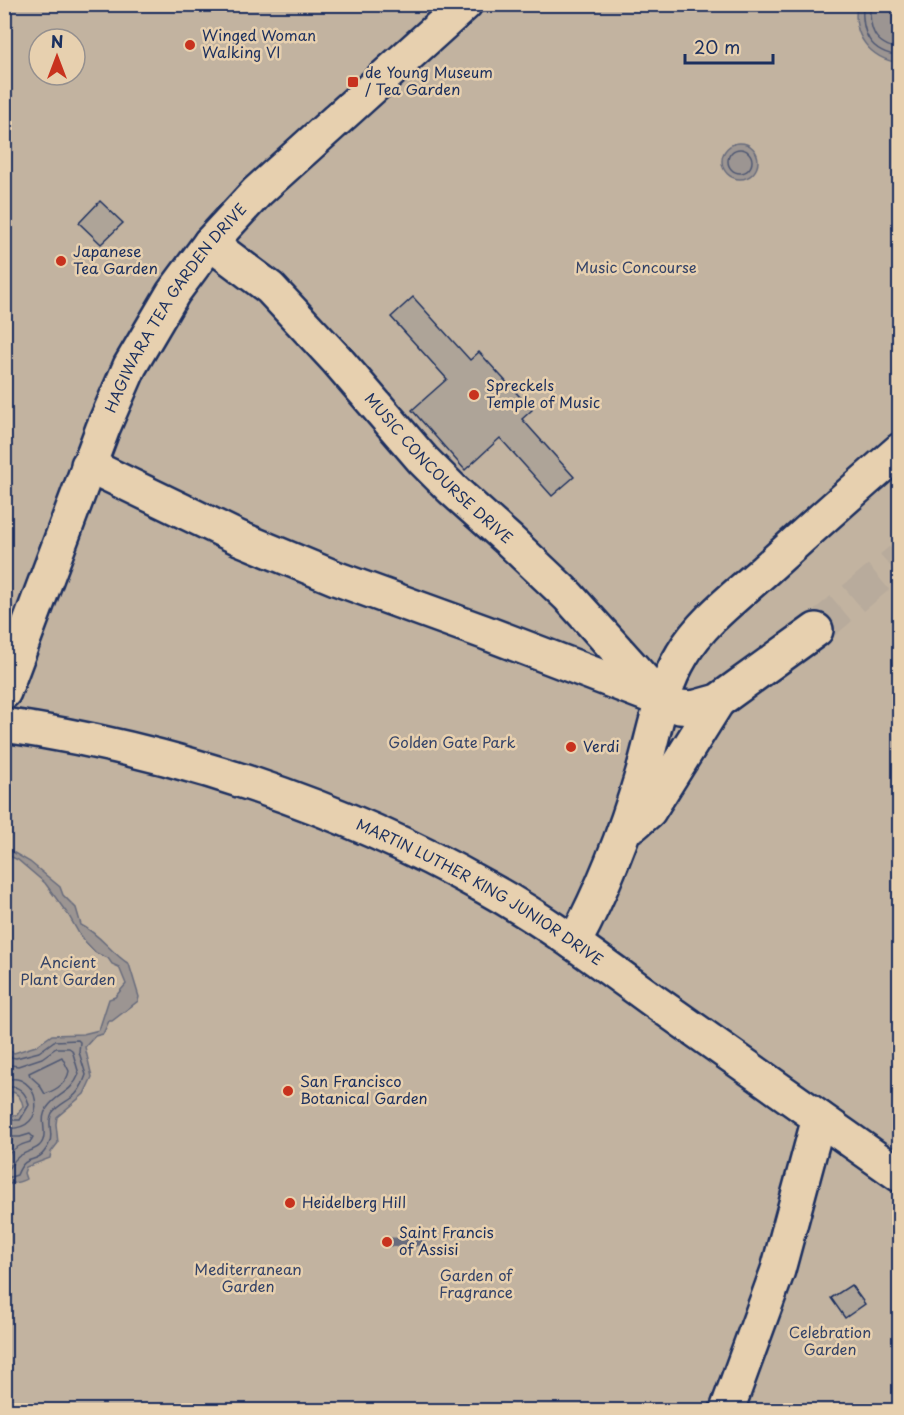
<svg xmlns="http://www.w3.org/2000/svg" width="904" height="1415" font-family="'Playpen Sans',sans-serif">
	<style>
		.green { fill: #c2b3a0; stroke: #6e717f; stroke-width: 1.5; fill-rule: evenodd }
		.water { fill: #9c9592; stroke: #686c7d; stroke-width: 1.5 }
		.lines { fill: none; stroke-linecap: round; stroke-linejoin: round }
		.shore { stroke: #4f5873; stroke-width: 1.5 }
		.stream { stroke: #686c7d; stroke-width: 9 }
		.building { fill: #aea498; stroke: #1b2f5e; stroke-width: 1.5 }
		.minor-tunnel { stroke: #b8ab9c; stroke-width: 33; stroke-dasharray: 33 16; stroke-linecap: butt }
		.minor-casing { stroke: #1b2f5e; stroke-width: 38 }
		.minor { stroke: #e7d0af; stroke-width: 33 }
		.poi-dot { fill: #c8321e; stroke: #e7d0af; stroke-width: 2 }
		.labels { text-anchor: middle; stroke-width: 5; stroke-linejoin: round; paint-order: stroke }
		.poi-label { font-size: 15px; fill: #1b2f5e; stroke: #e7d0af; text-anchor: start }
		.park-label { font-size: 15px; fill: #344368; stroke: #e7d0af }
		.street-label { font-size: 15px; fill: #1b2f5e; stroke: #e7d0af }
	</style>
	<rect width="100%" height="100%" fill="#dfcaac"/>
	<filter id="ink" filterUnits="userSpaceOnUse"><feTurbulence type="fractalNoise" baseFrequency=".0167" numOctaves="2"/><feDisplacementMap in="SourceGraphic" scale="12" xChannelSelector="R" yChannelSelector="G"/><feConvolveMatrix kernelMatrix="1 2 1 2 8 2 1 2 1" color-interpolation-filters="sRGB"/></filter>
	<g filter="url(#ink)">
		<path class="green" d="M4,5H899V1410H5ZM39,39H75V75H39Z"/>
		<g class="water">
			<path d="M857,5H899V63C869,58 852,35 857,5Z"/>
			<circle cx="740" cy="161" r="18"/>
			<path d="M4,847L30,862L60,887L63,895L76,908L81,925C100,934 111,953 129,964L139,997L138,1001L112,1021H109L103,1034L95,1036L85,1047L92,1077L84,1094L57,1117L56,1124L58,1143L51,1152L50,1158L26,1167L24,1173L26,1179C20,1183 13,1182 5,1186V1113L8,1115H17L23,1106C22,1100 18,1093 12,1092L11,1097H5V1049L14,1053L36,1046L52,1035L83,1034L99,1030L109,999L115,997L126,984L119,967L112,964L108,958L96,953L81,937L69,916L45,883L18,860L5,854Z"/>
		</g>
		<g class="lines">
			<g class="shore">
				<path d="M863,4C861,33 869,52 900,56"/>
				<path d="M870,4C869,28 873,45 900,49"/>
				<circle cx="740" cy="161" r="12"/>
				<path d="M4,1056L16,1058L39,1052L54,1041L78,1040L80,1042L79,1052L86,1075C83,1084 79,1093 71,1098C64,1103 57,1106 52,1113C45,1127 58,1135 44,1152C35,1165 26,1152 17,1175L4,1179"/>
				<path d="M62,1057L69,1071C67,1083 56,1090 45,1094L39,1084L30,1076L29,1073Z"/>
				<path d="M4,1064L18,1066L42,1058L56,1048H69L72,1050L79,1074C71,1094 57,1093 47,1108C40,1118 45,1125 44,1135C43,1152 26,1149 17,1158C11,1163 12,1167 4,1171"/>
				<path d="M4,1081C38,1066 54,1134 4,1128"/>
				<path d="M4,1091L11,1087C21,1086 27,1096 29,1105L20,1120H4"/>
				<path d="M4,1137H20L30,1134L33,1137L30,1142C18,1145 10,1150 4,1161"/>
			</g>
			<path class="stream" d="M389,1242H415L420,1240"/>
		</g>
		<g class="building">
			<path d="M100,201L123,223L101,244L79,223Z"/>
			<path d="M413,297L470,360L479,352L532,410L522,419L574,477L552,496L500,438L465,470L412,410L447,379L391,317Z"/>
			<path d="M851,1285L865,1304L845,1318L831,1298Z"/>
		</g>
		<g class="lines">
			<path class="minor-tunnel" d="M816,630L900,559"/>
			<defs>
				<g id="minor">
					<path id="s1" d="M210,243L270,288L337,360L423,460L452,489L510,541L568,596L659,697"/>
					<path d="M88,465L239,538L338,579L484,632L680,707L693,708L718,701L816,630"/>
					<path id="s2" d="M4,692L103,428L130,366L173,293L210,243L257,192L465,4"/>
					<path id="s3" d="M4,725C170,749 340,805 485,887C545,920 599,961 654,1001C736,1059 818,1117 900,1175"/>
					<path d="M634,824L649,811L718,701"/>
					<path d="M574,943C603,889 625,833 642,775C654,735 660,691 682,655C701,622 736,596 764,571C809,530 854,490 900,450"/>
					<path d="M727,1410L778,1270L819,1118"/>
				</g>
			</defs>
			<use href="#minor" class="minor-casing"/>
			<use href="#minor" class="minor"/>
		</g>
	</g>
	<g class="poi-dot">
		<circle cx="190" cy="45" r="6"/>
		<rect x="347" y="76" width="12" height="12" rx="3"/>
		<circle cx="61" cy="261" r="6"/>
		<circle cx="474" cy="395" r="6"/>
		<circle cx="571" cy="747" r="6"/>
		<circle cx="288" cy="1091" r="6"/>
		<circle cx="290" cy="1203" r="6"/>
		<circle cx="387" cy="1242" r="6"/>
	</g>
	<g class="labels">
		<g class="poi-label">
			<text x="202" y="41">Winged Woman<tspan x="202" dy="17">Walking VI</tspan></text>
			<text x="365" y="78">de Young Museum<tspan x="365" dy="17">/ Tea Garden</tspan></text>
			<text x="73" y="257">Japanese<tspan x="73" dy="17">Tea Garden</tspan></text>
			<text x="486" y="391">Spreckels<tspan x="486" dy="17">Temple of Music</tspan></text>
			<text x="583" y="752">Verdi</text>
			<text x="300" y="1087">San Francisco<tspan x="300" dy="17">Botanical Garden</tspan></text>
			<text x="302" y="1208">Heidelberg Hill</text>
			<text x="399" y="1238">Saint Francis<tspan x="399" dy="17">of Assisi</tspan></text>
		</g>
		<g class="park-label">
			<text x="636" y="273">Music Concourse</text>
			<text x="452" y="748">Golden Gate Park</text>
			<text x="68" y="968">Ancient<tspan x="68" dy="17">Plant Garden</tspan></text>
			<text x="248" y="1275">Mediterranean<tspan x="248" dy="17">Garden</tspan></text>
			<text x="476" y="1281">Garden of<tspan x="476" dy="17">Fragrance</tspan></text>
			<text x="830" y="1338">Celebration<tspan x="830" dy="17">Garden</tspan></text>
		</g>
		<g class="street-label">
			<text dy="5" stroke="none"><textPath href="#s2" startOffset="423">HAGIWARA TEA GARDEN DRIVE</textPath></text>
			<text dy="5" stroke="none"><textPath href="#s1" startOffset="322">MUSIC CONCOURSE DRIVE</textPath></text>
			<text dy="5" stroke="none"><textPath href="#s3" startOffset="508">MARTIN LUTHER KING JUNIOR DRIVE</textPath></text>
		</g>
	</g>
	<rect width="904" height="1415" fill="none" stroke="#e7d0af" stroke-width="24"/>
	<rect x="12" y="12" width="880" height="1391" fill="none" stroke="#1b2f5e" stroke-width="2" filter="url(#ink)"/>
	<g transform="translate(57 57)"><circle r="28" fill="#e7d0af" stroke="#95908f" stroke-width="1.5"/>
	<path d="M0-4.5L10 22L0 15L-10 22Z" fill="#c8321e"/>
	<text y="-9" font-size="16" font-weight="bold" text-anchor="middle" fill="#1b2f5e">N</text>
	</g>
	<path d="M685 54v9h88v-9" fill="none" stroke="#1b2f5e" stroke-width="3"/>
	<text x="694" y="54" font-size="18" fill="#1b2f5e" stroke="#e7d0af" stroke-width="4.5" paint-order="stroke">20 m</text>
</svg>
